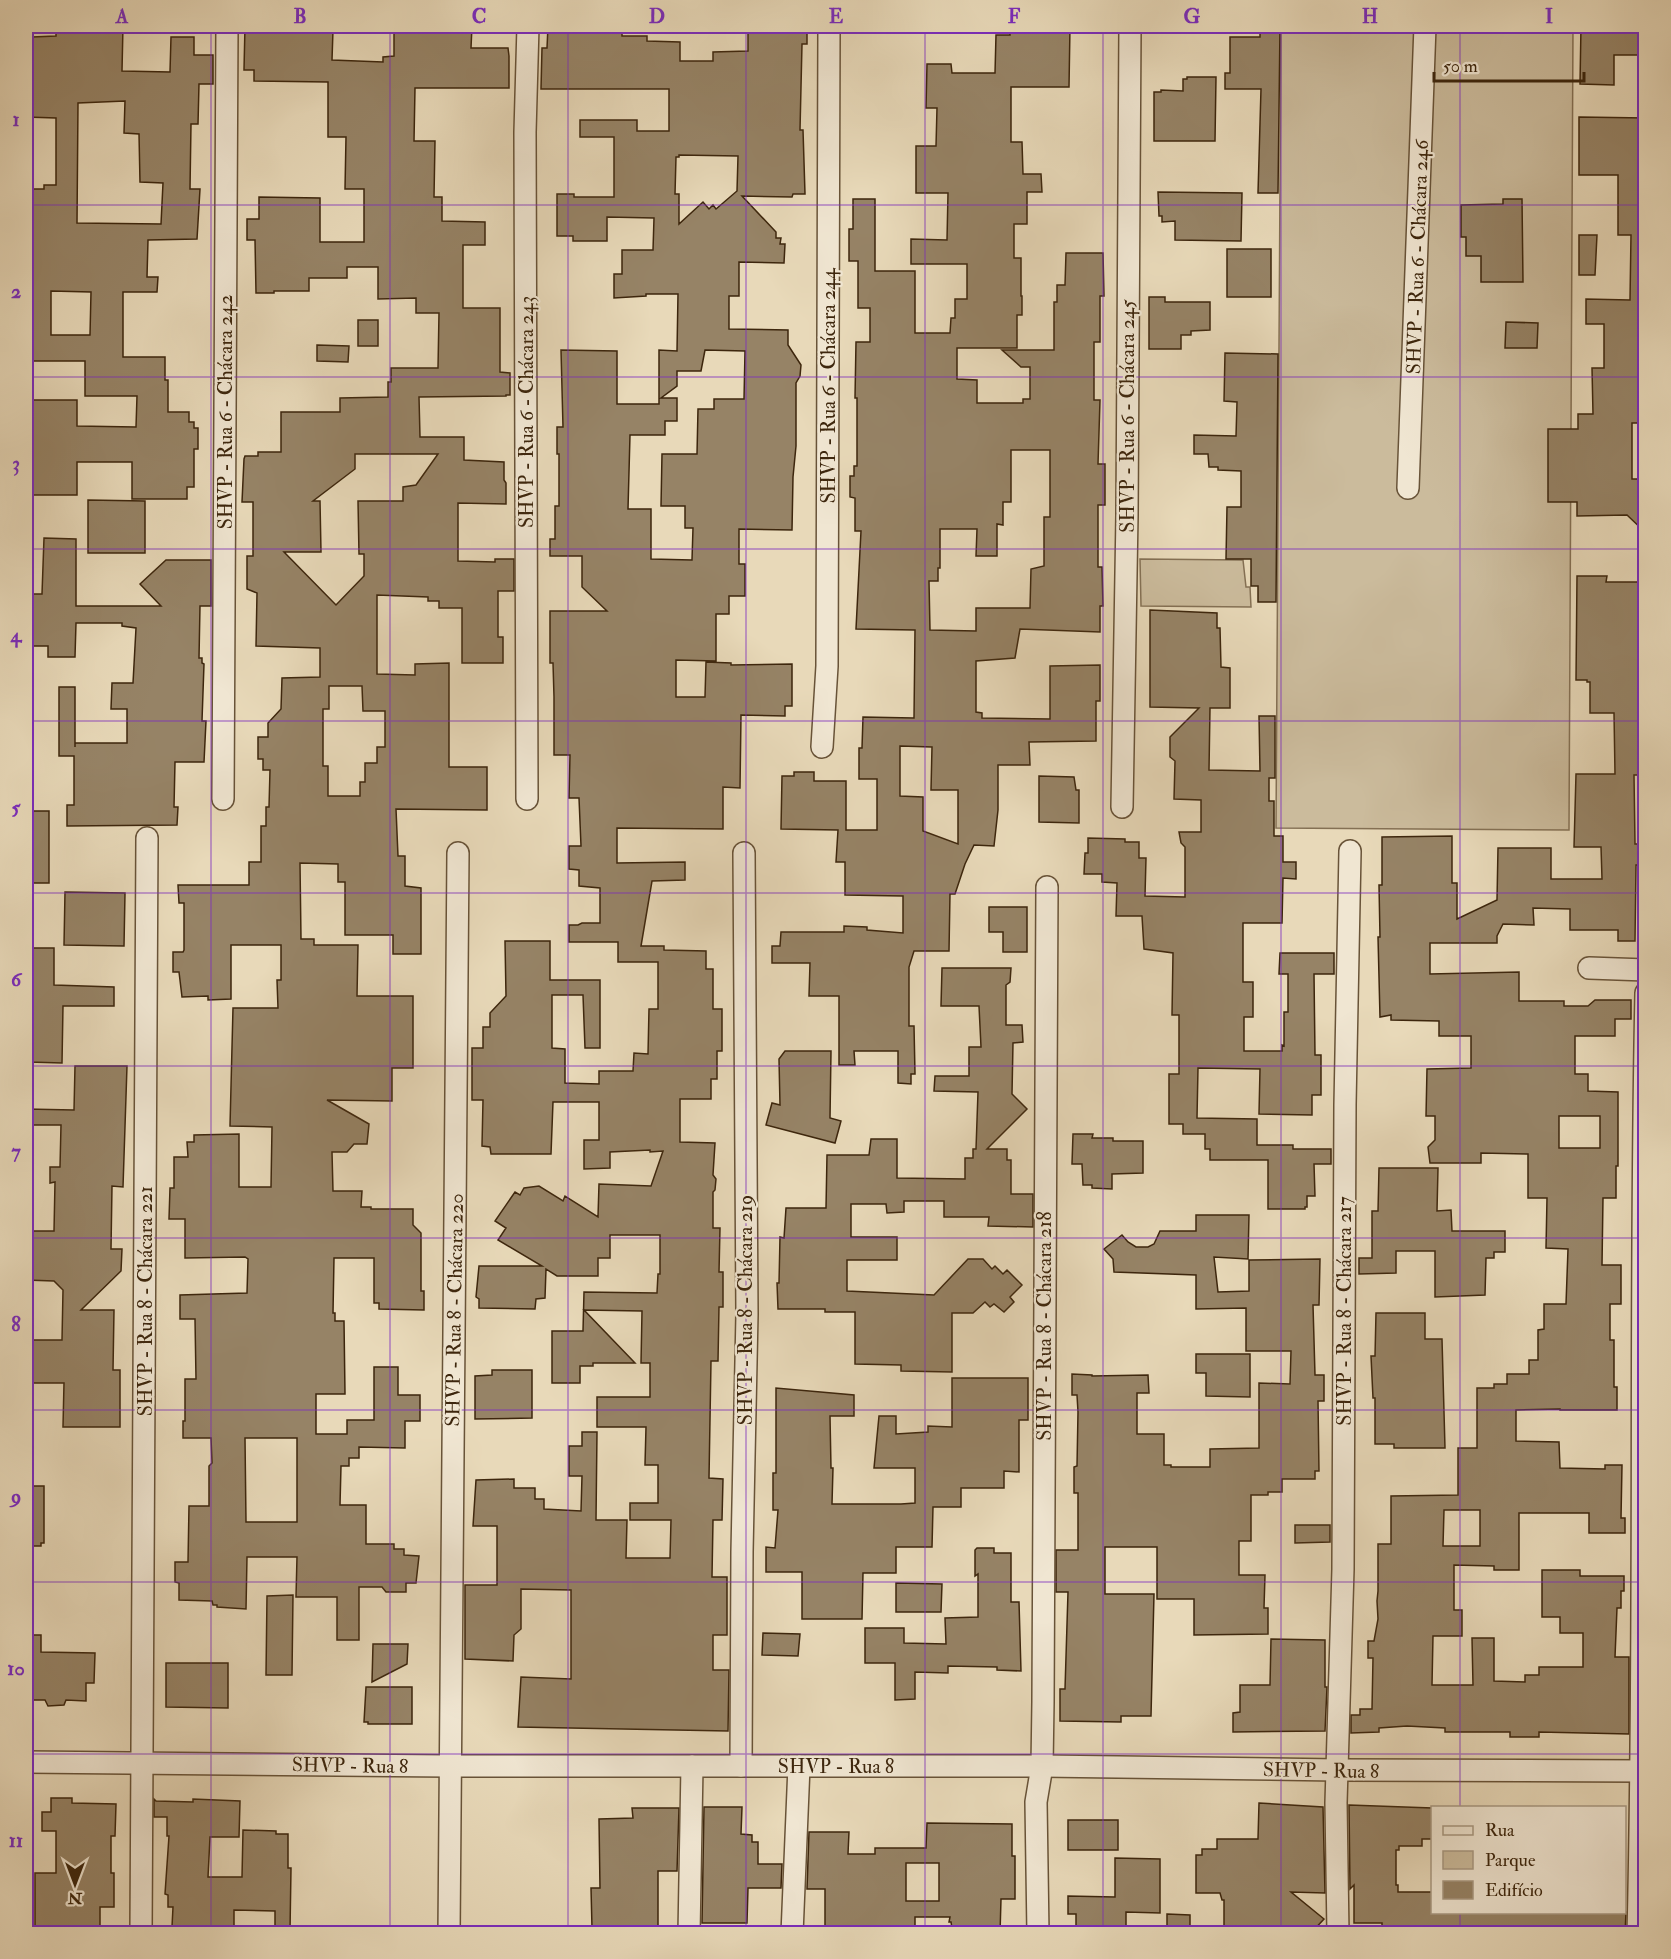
<svg xmlns="http://www.w3.org/2000/svg" width="1671" height="1959" font-family="'IM FELL Double Pica',serif">
	<style>
		.green { fill: #cbbb9c; stroke: #847054; stroke-width: 1.5 }
		.building { fill: #968366; stroke: #3d260d; stroke-width: 1.5; fill-rule: evenodd }
		.lines { fill: none; stroke-linecap: round; stroke-linejoin: round }
		.minor-casing { stroke: #685338; stroke-width: 24 }
		.minor { stroke: #f0e6d2; stroke-width: 21 }
		.grid { fill: none; stroke: #7b2cbf; stroke-width: 1.5; stroke-opacity: 0.55 }
		.labels { text-anchor: middle; stroke-width: 4.5; stroke-linejoin: round; paint-order: stroke }
		.street-label { font-size: 20px; fill: #3d260d; stroke: #f0e6d2 }
		.neatline { fill: none; stroke: #7b2cbf; stroke-width: 2 }
		.grid-label { font-size: 20px; text-anchor: middle; font-weight: bold; fill: #7b2cbf }
	</style>
	<rect width="100%" height="100%" fill="#e8d9b9"/>
	<filter id="stains"><feTurbulence type="fractalNoise" baseFrequency=".00333" numOctaves="4"/><feColorMatrix values="0 0 0 0 .2 0 0 0 0 .09 0 0 0 0 .02 0 0 0 .5 -.17"/></filter>
	<radialGradient id="worn" r=".72"><stop offset=".6" stop-color="#630" stop-opacity="0"/><stop offset="1" stop-color="#630" stop-opacity=".3"/></radialGradient>
	<g class="green">
		<path d="M1281,26H1573L1569,830L1276,828Z"/>
		<path d="M1140,559L1243,560L1246,587H1250L1251,607L1141,606Z"/>
	</g>
	<g class="building">
		<path d="M56,26H123L122,71L170,72L171,37H194V55H213V84H199L198,124H191L190,189H200L197,239L148,240L147,277H158L157,292H123V357H165V380H168V412H189V422H194V428H198V449H194V487H187V499H132V462H77V495H26V400H77V426L136,427L137,396H85V361H26V189H44V185H56V118L26,117V85L32,86V37L56,36ZM125,101L124,133L139,134L140,182L163,183L161,224L77,223L78,103ZM51,291L91,292L90,335H51Z"/>
		<path d="M245,26H304V30H333L332,60L383,62V57L394,56V26H472L471,48H508L509,56V88H415L414,141H435L434,197H442V221L485,222V245H463V308H500V372L510,373V395H506V396L419,397L420,437H464V460L504,462V480L506,483V504L458,503V561L495,562V559H514V591H498V637H503V663H462V608H439V601H428V597L377,595V674L415,675V664L449,663V767H487V810L396,809L398,856H405V886L421,888V954H393V935H345V882H338V864L300,863L301,939H314V945H358L357,996H413V1068H392V1101L327,1100L369,1124L367,1144H354L347,1152H332L333,1191H362L361,1207H371V1209H413V1225L421,1233V1291H424V1310L379,1309V1303H374V1258H334L333,1313H335V1321H344L345,1394H316V1434H347V1420H374V1367H398V1395H420V1421H405V1448L359,1447V1458H349V1466H341L340,1505H366V1544H394V1549H404V1555L419,1556L416,1583H406V1592H386L382,1587H359V1640H337V1597H296L297,1557H247L246,1609L217,1607V1605H213L212,1601L179,1600V1583L175,1582V1562H188L189,1506H209V1466L212,1463L211,1438H183V1421H185V1379H196L195,1319H180V1295L247,1293L248,1259L245,1257L185,1258V1219H169L170,1188H174V1157H188L187,1142H194V1135L239,1134V1187H271L272,1127L230,1126L233,1008H278L277,980H281V945H231V999L208,1000V996L182,997L179,972H173V952H183L184,950V903H179L178,885H249V862H261V826H266V807H269L270,770H263V759H258V737H268V723L281,709L282,678L320,677V648L256,646L257,593L247,589V556H253V502H242L244,459L245,456H258V452H281V412H340V398L388,397V382H391V368H438L439,313H416V298L378,299V267H347V278H309V291H274V293H256L255,240H247V219H259V197L320,198V242H364V189H345L346,137H328V82L254,81V70H244ZM355,454H438L416,485L403,487V501H358L359,554H364V576L336,605L284,552H321L320,501H313L355,469ZM329,686H362L363,711H385V747H377V763H365V782H360V796H328V766H323V709H329ZM245,1438H297V1522H246Z"/>
		<path d="M548,26H622V36H647V41L680,42V61H713V52L748,51V26H807V44H802L800,130H803L805,194H793L792,197L742,196L776,232V238H781L780,244H785L784,263L739,262V296H729V329L788,330V345L801,365L800,376L796,383V446L793,477L792,530L739,529V564H745V596H729V614H716V661L676,660V697H705L706,662L731,663V665L792,664V706H785V716L741,715L740,788L723,787V829L617,828V863L685,862V880L652,881L641,946H664V950L706,951V969H713V1009H722V1051H717V1079H711V1099H680V1142L715,1143L713,1175L716,1179L715,1190L713,1192V1228H720L719,1272H723V1307H719L718,1361H711L709,1478L723,1479L722,1520H713L712,1577H727V1635H713V1670H729L728,1731L518,1727L521,1677L571,1679V1590L521,1589V1629L514,1635L513,1661L465,1659V1585H497V1526H473L476,1480L514,1479V1488H535V1499H544V1509L581,1511L582,1476H569V1446H582V1432H597L596,1520H627L626,1558H670L671,1520H630V1503H658V1465H645L646,1427H597V1397H650V1363H641L642,1311L584,1310L635,1363H593V1366H580V1383H552V1331H583L584,1292L657,1293L658,1274H660V1235H610V1258H598V1276H557L546,1269L545,1298L536,1299L535,1309L479,1308V1299L476,1297L479,1266H542L498,1240L506,1228L495,1221L515,1192L520,1195L524,1188L539,1186L563,1201L565,1196L598,1217L599,1184L651,1186L663,1151L650,1152V1150L610,1152V1168L584,1169V1140H599V1102H553L551,1154H491L490,1147L482,1146L483,1100H472V1048H483V1027H490V1013L506,996L505,941H550V980H600V1048H585L583,995H552V1048L565,1049V1083L599,1084V1071H633L634,1053L648,1054L649,1009H658V962H618V942H569V925H578L582,923H600V888L579,886V870L569,869V846H581L579,798H569L570,755H554V697L553,663H550V611H607L582,587V556H550V539H555V506H559V454H557V427H563L561,350L617,351V404H659V350L677,351L678,294H646V296L614,298V274H622V250H653L654,218L607,217V241H573V236H557V194H574V197H614V137H580V120H637V131H669V89H541L542,48H547ZM679,155L738,156L737,191L716,209L713,205L709,209L703,202L679,224V194H675L676,157H679ZM705,350L745,351L744,399H714V409H698L697,454H662L661,506H685V528H693L692,560L651,559V509H628L630,435H665V421H677V398H661L677,386V371H701Z"/>
		<path d="M1009,26H1070L1069,87H1011V142H1022L1023,174H1041L1042,192H1027V224H1014V258H1021V296H1022V315H1017V348H957V379L977,380V403H1023V399H1030V367H1021L1002,350H1054V302H1057V285H1065L1066,253H1103L1104,296H1100V342H1094V400H1100L1098,464H1105V505H1098V567H1102L1103,606H1100V632L1020,629L1015,658L976,661V712L982,713V718L1050,719V666L1100,665V701H1096V741L1029,742L1030,765H998V810L994,846L974,845L965,864L955,894H950L949,951H914L909,967V1026H914L915,1074H911V1084L898,1083V1051H854L855,1065H839V996H809L810,963H772V946H780L781,932H844V926L867,927V930L903,933V896L845,895V862H836L838,830L781,829L782,776H794V772H814V781H846V830H877V779H859V748H862L863,717L914,718L915,630L856,629L861,531H855V498L850,497V476H854V466H857V398H855L856,342H870V308H858V261H849V229H853V199H875V271H915V333H950L951,318H955V299H967V264H911V239L947,240L948,193H916V146H936L937,108H926L927,64H951L952,73H995L996,35H1010ZM1011,450H1050V517H1044V566L1031,569L1030,608H976V631L930,630L929,581H938V568H940V529H977L976,556H997V524L1003,525V502H1011ZM900,746L932,747L931,790H958V844L923,831V797L900,796Z"/>
		<path d="M1260,26H1280L1278,193H1258L1261,89H1225V73H1230V37H1260Z"/>
		<path d="M1581,26H1645L1646,55H1614V85L1580,84Z"/>
		<path d="M1187,77H1216L1215,141H1154V92H1161V90L1183,91V79H1187Z"/>
		<path d="M1579,117L1646,118V423H1632V479H1646V533L1627,515L1577,516V502H1548V429H1578V414H1593L1592,368H1604V324H1586V299L1630,300L1631,235H1618V175H1579Z"/>
		<path d="M1158,192L1242,193L1241,241L1175,240V221L1162,222V216H1159Z"/>
		<path d="M1503,199H1522L1523,282H1481V256H1466V237H1461V205L1503,204Z"/>
		<path d="M1579,235H1597L1595,275H1579Z"/>
		<rect x="1227" y="249" width="44" height="48"/>
		<path d="M1149,297H1165V302H1210V330L1191,331V335H1181V349H1149Z"/>
		<rect x="358" y="320" width="20" height="26"/>
		<path d="M1506,322L1538,323L1537,348H1505Z"/>
		<path d="M317,345L349,346L348,362L317,361Z"/>
		<path d="M1225,353L1278,354L1276,602H1258V586H1251V559H1226L1227,507H1241V471L1218,470V467H1209L1208,454H1194V435L1236,436L1237,402L1224,401Z"/>
		<path d="M88,500L145,501V553H88Z"/>
		<path d="M44,538L76,539V606H161L140,584L166,560H211V606H200L199,658H202V663L204,664L202,721H206L204,762H175L174,807H178L177,825L67,826V805H74V756H59V687H75V747V743H127V709H111L112,683H133L136,628L122,626V623H76L75,657H48V646H26V594H42Z"/>
		<path d="M1577,576H1607L1606,582H1646V775H1634L1635,844H1646V865H1636L1635,941H1618V930H1570V909L1533,908L1534,925L1503,924L1497,936V943H1430V974L1519,972V1001H1564V1006H1588L1595,1000H1631V1019H1615V1036H1575V1074H1588V1091L1618,1092V1166H1616V1198H1603L1602,1265H1621V1304H1610V1340H1614V1387H1617V1410H1560V1409L1516,1410V1441L1559,1442L1560,1468L1605,1469V1465H1622L1621,1518H1625V1533H1589V1513H1519V1570H1494V1566L1454,1565V1610H1462V1636H1433L1432,1685H1473L1472,1638H1494V1681L1525,1682V1675H1539V1667H1583V1633H1560V1617H1542V1570H1580V1576H1624V1591H1621V1608H1617L1615,1657H1629V1734L1539,1732V1737H1510V1732H1445V1728L1407,1726L1379,1728V1732L1351,1733V1715H1360V1709H1372L1373,1658H1368V1641H1374L1378,1619L1377,1601L1378,1591V1544H1391V1496L1458,1495V1448H1477V1388H1494V1384H1507V1374H1529V1360H1538V1330L1544,1329V1304H1566L1568,1249L1546,1248L1547,1198H1528V1154L1481,1153V1163H1430L1428,1147L1435,1140V1116H1426L1427,1069L1471,1068V1036H1439V1021L1391,1020V1015L1380,1017L1378,937H1380L1379,885H1382V837L1452,836V883H1457V919L1497,900L1498,848H1551V879H1602L1601,847H1574L1576,774H1615L1614,713H1590V682H1587V680H1576ZM1559,1116H1600V1148H1559ZM1444,1510H1480V1546H1443Z"/>
		<path d="M1150,610L1217,613V628H1220L1221,667L1230,668V708H1210L1209,770L1260,771L1259,716H1275V778H1269V801H1274V836H1283V862H1296V879L1283,878L1282,923H1243V982H1253V1017H1244V1051H1282V1045L1284,1046V1012H1288V974H1279L1280,953H1334V974H1314L1315,1055H1321V1095H1312V1115L1259,1114L1260,1069L1198,1068L1197,1118L1257,1119V1145H1293V1149H1331V1164H1314L1315,1196H1307V1207H1305V1209H1268V1160H1210V1149H1205V1134H1183V1124H1169V1074H1179V1015H1172L1173,953L1144,949L1142,916H1116L1117,883L1102,882V874H1084L1085,853H1088V838L1125,839V842H1139V858H1146L1145,896L1185,897V847L1181,843L1179,832H1201V800L1174,799L1175,761L1170,757V737L1199,708L1150,707Z"/>
		<path d="M1039,776L1074,777L1076,790H1079V823L1039,822Z"/>
		<rect x="26" y="811" width="23" height="72"/>
		<path d="M65,892L125,893L124,946L64,945Z"/>
		<path d="M989,907H1027V952H1003V932H989Z"/>
		<path d="M26,948H54V985L114,987V1006H63L62,1063L29,1062V1058H27L28,1005H26Z"/>
		<path d="M942,968H1011L1010,982L1006,985V1025H1022L1023,1042L1013,1043L1012,1094L1027,1109L987,1149H1007V1160H1011V1194H1033V1227L988,1226L989,1217H944V1201H904V1212L887,1213L886,1204H851V1237H897V1260H847V1291L934,1295L968,1259H983L992,1269L995,1266L1003,1274L1007,1270L1022,1285L1010,1297L1014,1302L1004,1312L994,1304L990,1307L985,1302L973,1313H952V1372L901,1371V1365L855,1364V1312H825V1309H778L777,1283H779L780,1237L784,1238L786,1208H826L827,1155H869L871,1139H897V1178L965,1179V1158H973V1149H976L978,1092L934,1091L935,1076H969V1047H981L979,1006H941Z"/>
		<path d="M785,1051H831L830,1118L841,1121L835,1143L766,1125L772,1103L780,1105L779,1059Z"/>
		<path d="M75,1066H127L123,1187L112,1186L111,1249H122L121,1271L81,1310H114L113,1370H120V1427H63L64,1383H31V1340H62L63,1290L54,1281L26,1280V1247H33V1231H54L55,1182L50,1183V1167H60L61,1125H26V1109L74,1110Z"/>
		<path d="M1073,1134H1093L1092,1138H1113V1141H1143V1173L1112,1174V1189L1092,1188V1185H1083L1082,1164H1072Z"/>
		<path d="M1379,1168H1438L1437,1211L1451,1210L1452,1231H1505V1252H1494V1258H1486L1485,1295L1435,1297V1251H1396V1273L1359,1274V1258H1372V1211H1378Z"/>
		<path d="M1196,1215H1249L1248,1259L1214,1257L1218,1292L1249,1291V1260L1320,1259L1319,1305H1313L1315,1375H1324V1401H1318L1319,1471H1315V1479H1282V1492H1268V1495H1251V1541H1239V1575H1265L1264,1608H1268V1634L1194,1635V1599H1157V1547H1105V1594H1154L1151,1716H1121V1722L1060,1721V1689H1065L1068,1592H1056V1550H1078V1493H1074V1467L1077,1466L1078,1412L1077,1395H1072V1374L1092,1375V1376L1148,1375L1149,1393H1137V1434H1164V1465H1171V1467H1210V1449L1259,1448V1383L1290,1384L1291,1351H1246V1308L1196,1309V1275L1114,1272L1113,1259L1104,1249L1122,1235L1128,1242L1136,1247H1148L1154,1244L1160,1231H1196Z"/>
		<path d="M1376,1313H1425V1339H1442L1445,1448H1394V1444H1375V1398H1373L1371,1356H1375Z"/>
		<path d="M1196,1354H1250V1397L1206,1396V1373H1196Z"/>
		<path d="M492,1370H532V1418L475,1419V1376L492,1375Z"/>
		<path d="M952,1378H1028V1420H1019V1472L1004,1471V1488H961V1507H933L932,1547H896V1573H863L862,1619H802V1572H766V1547L775,1548L778,1510H773V1473H776V1388L854,1395V1416H830L831,1468H833L832,1504H901L915,1503V1468H874L879,1416H896V1434L928,1432V1426L952,1427Z"/>
		<path d="M26,1486H44V1543H41V1546H26Z"/>
		<path d="M1295,1525H1330V1542L1295,1543Z"/>
		<path d="M977,1548H994V1553H1011V1602H1019L1021,1671L997,1670V1667L948,1666V1673L915,1672V1699L895,1700V1663H865V1628H904V1643L946,1644L945,1618L978,1617V1574L975,1576V1550Z"/>
		<path d="M896,1583L942,1584L941,1612H896Z"/>
		<path d="M293,1595L292,1675H266L267,1596Z"/>
		<path d="M763,1633L800,1634L798,1656L762,1655Z"/>
		<path d="M26,1635H41V1652L95,1653L94,1683H86V1701L66,1700L64,1705L48,1706L45,1700H26Z"/>
		<path d="M1271,1639L1325,1640V1687H1327L1325,1731L1233,1732V1713L1240,1712V1685H1270Z"/>
		<path d="M373,1644H408L407,1664L372,1682Z"/>
		<path d="M166,1663H228V1708L166,1707Z"/>
		<path d="M366,1687H412V1724H368V1722H364Z"/>
		<path d="M51,1798H72V1803L116,1804L115,1836H111V1873H114V1907H100V1934H35V1873H56V1831H42V1812H51Z"/>
		<path d="M154,1799L156,1801L193,1802V1799L240,1801L239,1837H210L208,1877H242L243,1830L276,1831V1834H288V1868H291L290,1931H275V1911L234,1910V1934H181V1927H172L173,1907H168V1895L165,1894L169,1836H167V1817H154Z"/>
		<path d="M1259,1803L1323,1807L1325,1893L1291,1892L1324,1919L1310,1934H1224V1900H1222L1220,1893H1196V1855H1202V1849H1217V1839H1258Z"/>
		<path d="M1349,1805L1432,1808V1839H1422V1846H1399V1850H1396V1885H1398V1892H1432V1912H1626L1625,1934H1382V1923H1354V1885L1350,1889Z"/>
		<path d="M704,1807H742L741,1834L752,1835V1842H758V1864H782L781,1888H748L747,1923H702Z"/>
		<path d="M632,1808H679L677,1871H658V1928H592L591,1888H600L599,1819L633,1818Z"/>
		<rect x="1068" y="1820" width="50" height="30"/>
		<path d="M927,1823L1012,1824V1856H1015V1899H1001L1000,1934H953L951,1922H949L950,1917H915V1928H890V1934H825V1889H807L809,1832H849L848,1854H875V1848H926ZM906,1863H939V1901H906Z"/>
		<path d="M1115,1858L1160,1859V1913L1126,1912V1934H1076V1914H1068V1896L1115,1897Z"/>
		<path d="M1167,1914L1190,1915V1934L1167,1932Z"/>
	</g>
	<g class="lines">
		<defs>
			<g id="minor">
				<path d="M1408,488L1425,26"/>
				<path d="M822,747L827,666L829,26"/>
				<path d="M223,799L227,26"/>
				<path d="M527,799L525,132L528,26"/>
				<path d="M1122,807L1127,515L1130,26"/>
				<path d="M1589,968L1646,970"/>
				<path d="M26,1762L449,1766H1042L1338,1770L1646,1771"/>
				<path d="M741,1766L742,1552L747,1314L744,853"/>
				<path d="M141,1934L147,838"/>
				<path d="M449,1934L458,853"/>
				<path d="M689,1934L692,1766"/>
				<path d="M792,1934L799,1766"/>
				<path d="M1038,1934L1036,1802L1042,1766L1043,1702L1047,887"/>
				<path d="M1338,1934L1336,1803L1343,1569L1345,1105L1350,851"/>
				<path d="M1638,1934C1646,1620 1639,1306 1646,993"/>
			</g>
		</defs>
		<use href="#minor" class="minor-casing"/>
		<use href="#minor" class="minor"/>
	</g>
	<path class="grid" d="M211,26V1934M390,26V1934M568,26V1934M746,26V1934M925,26V1934M1103,26V1934M1281,26V1934M1460,26V1808M26,205H1646M26,377H1646M26,549H1646M26,721H1646M26,893H1646M26,1066H1646M26,1238H1646M26,1410H1646M26,1582H1646M26,1754H1646M1460,1912V1934"/>
	<g class="labels">
		<g class="street-label">
			<text transform="translate(1417 257) rotate(-88)" y="7">SHVP - Rua 6 - Chácara 246</text>
			<text transform="translate(828 386) rotate(-90)" y="7">SHVP - Rua 6 - Chácara 244</text>
			<text transform="translate(225 412) rotate(-90)" y="7">SHVP - Rua 6 - Chácara 242</text>
			<text transform="translate(526 412) rotate(-90)" y="7">SHVP - Rua 6 - Chácara 243</text>
			<text transform="translate(1127 416) rotate(-90)" y="7">SHVP - Rua 6 - Chácara 245</text>
			<text transform="translate(145 1301) rotate(-90)" y="7">SHVP - Rua 8 - Chácara 221</text>
			<text transform="translate(454 1310) rotate(-89)" y="7">SHVP - Rua 8 - Chácara 220</text>
			<text transform="translate(745 1310) rotate(-90)" y="7">SHVP - Rua 8 - Chácara 219</text>
			<text transform="translate(1344 1311) rotate(-90)" y="7">SHVP - Rua 8 - Chácara 217</text>
			<text transform="translate(1044 1326) rotate(-90)" y="7">SHVP - Rua 8 - Chácara 218</text>
			<text transform="translate(350 1765) rotate(1)" y="7">SHVP - Rua 8</text>
			<text x="836" y="1773">SHVP - Rua 8</text>
			<text transform="translate(1321 1770) rotate(1)" y="7">SHVP - Rua 8</text>
		</g>
	</g>
	<rect width="1671" height="1959" fill="none" stroke="#e8d9b9" stroke-width="66"/>
	<rect x="1431" y="1806" width="195" height="108" fill="#f0e6d2" stroke="#a89983" stroke-width="1.5"/>
	<rect x="1443" y="1826" width="30" height="9" fill="#f0e6d2" stroke="#a89983" stroke-width="1.5"/>
	<text x="1485" y="1836" font-size="18" fill="#3d260d">Rua</text>
	<rect x="1443" y="1851" width="30" height="18" fill="#cbbb9c" stroke="#a89983" stroke-width="1.5"/>
	<text x="1485" y="1866" font-size="18" fill="#3d260d">Parque</text>
	<rect x="1443" y="1881" width="30" height="18" fill="#968366" stroke="#a89983" stroke-width="1.5"/>
	<text x="1485" y="1896" font-size="18" fill="#3d260d">Edifício</text>
	<g transform="translate(75 1884) rotate(180)" stroke="#f0e6d2" stroke-width="4.5" paint-order="stroke">
	<path d="M0-4.5L10 22L0 15L-10 22Z" fill="#3d260d"/>
	<text y="-9" font-size="16" font-weight="bold" text-anchor="middle" fill="#3d260d">N</text>
	</g>
	<path d="M1434 72v9h150v-9" fill="none" stroke="#3d260d" stroke-width="3"/>
	<text x="1443" y="72" font-size="18" fill="#3d260d" stroke="#f0e6d2" stroke-width="4.5" paint-order="stroke">50 m</text>
	<rect x="33" y="33" width="1605" height="1893" class="neatline"/>
	<g class="grid-label">
		<text x="122" y="23">A</text>
		<text x="300" y="23">B</text>
		<text x="479" y="23">C</text>
		<text x="657" y="23">D</text>
		<text x="836" y="23">E</text>
		<text x="1014" y="23">F</text>
		<text x="1192" y="23">G</text>
		<text x="1370" y="23">H</text>
		<text x="1549" y="23">I</text>
		<text x="16" y="126">1</text>
		<text x="16" y="298">2</text>
		<text x="16" y="470">3</text>
		<text x="16" y="642">4</text>
		<text x="16" y="814">5</text>
		<text x="16" y="986">6</text>
		<text x="16" y="1158">7</text>
		<text x="16" y="1331">8</text>
		<text x="16" y="1503">9</text>
		<text x="16" y="1675">10</text>
		<text x="16" y="1847">11</text>
	</g>
	<rect width="100%" height="100%" filter="url(#stains)"/>
	<rect width="100%" height="100%" fill="url(#worn)"/>
</svg>
